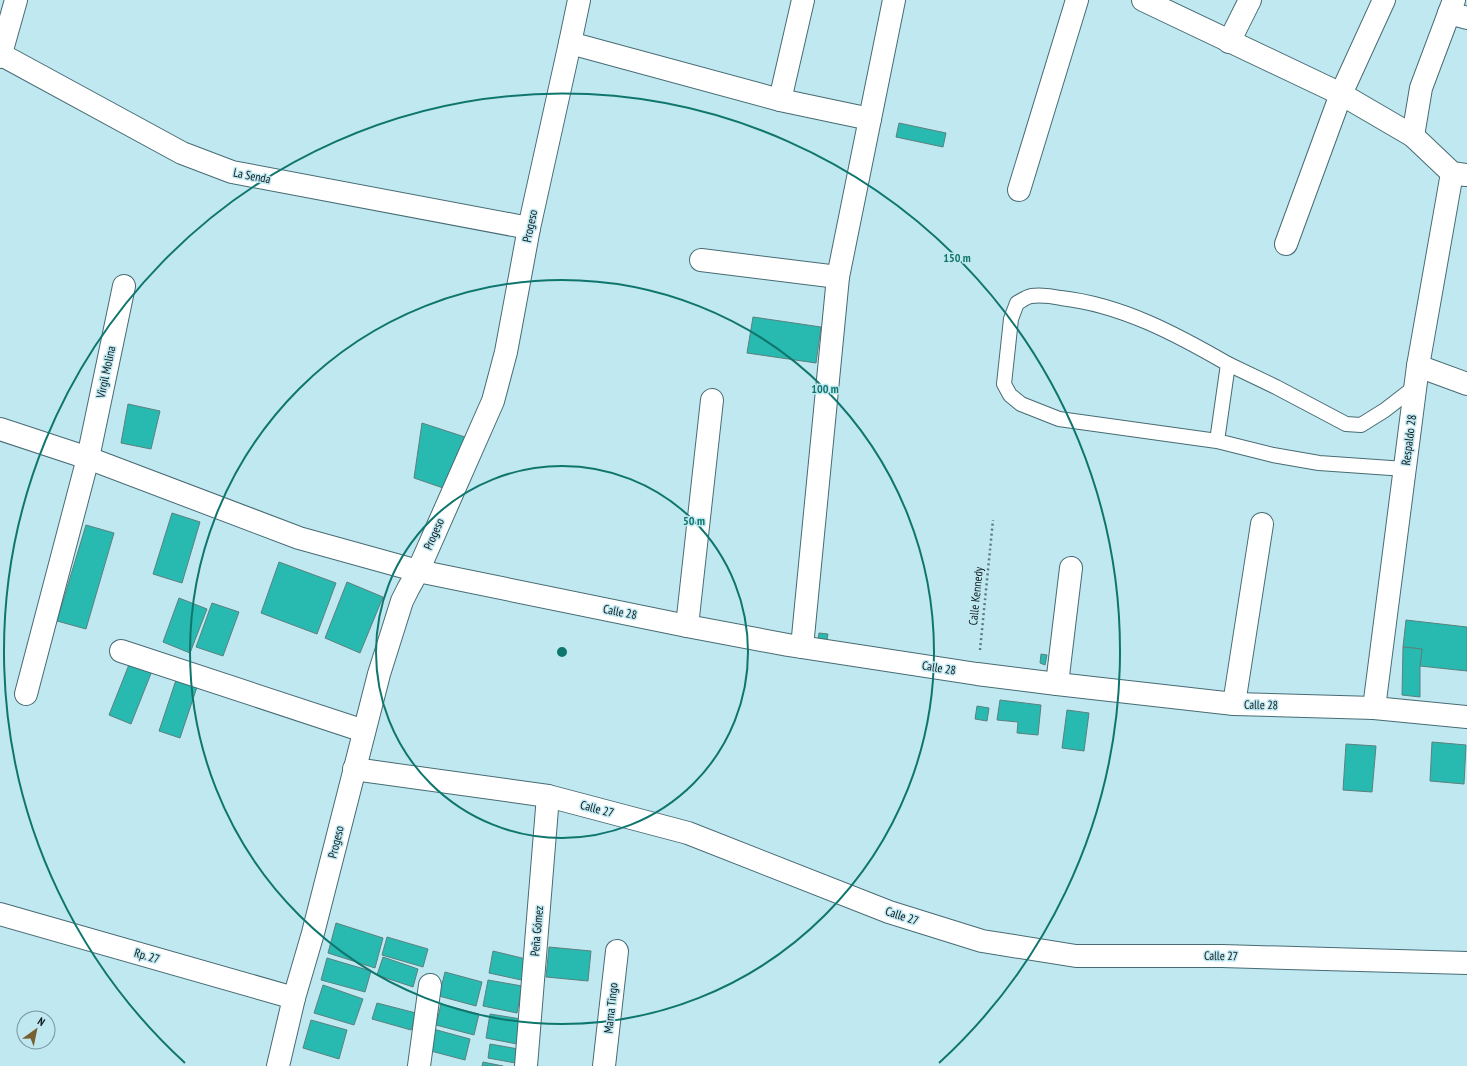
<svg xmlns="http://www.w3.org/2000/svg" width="1467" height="1066" font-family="'PT Sans Narrow',sans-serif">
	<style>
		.building { fill: #28b9b0; stroke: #5b817e }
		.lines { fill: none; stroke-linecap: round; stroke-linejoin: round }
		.lane-casing { stroke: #476b73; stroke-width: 16 }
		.street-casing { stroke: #476b73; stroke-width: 24 }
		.path { stroke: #5d777d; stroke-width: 2.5; stroke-dasharray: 2 3; stroke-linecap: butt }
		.lane { stroke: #fff; stroke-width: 14 }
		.street { stroke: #fff; stroke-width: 22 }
		.ring { fill: none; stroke: #0f766e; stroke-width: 2 }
		.labels { text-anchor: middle; stroke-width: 3; stroke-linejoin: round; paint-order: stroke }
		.street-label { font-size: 12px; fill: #0c1a1e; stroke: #c0e8f1 }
		.centre { fill: #0f766e; stroke: #c0e8f1; stroke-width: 2 }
		.ring-label { font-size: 12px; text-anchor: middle; font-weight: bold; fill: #0f766e; stroke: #c0e8f1; stroke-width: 3; stroke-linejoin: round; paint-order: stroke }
	</style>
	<rect width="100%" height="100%" fill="#c0e8f1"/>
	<g class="building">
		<path d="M899,123L946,133L943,147L896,137Z"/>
		<path d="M753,317L821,327L816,363L747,353Z"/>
		<path d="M128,404L160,411L151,449L121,443Z"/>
		<path d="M422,423L468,438L446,489L414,478Z"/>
		<path d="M172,513L200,522L182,583L153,574Z"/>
		<path d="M86,525L114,533L86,629L57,621Z"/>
		<path d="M279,562L336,583L317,634L261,613Z"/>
		<path d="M347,582L383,597L360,653L325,638Z"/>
		<path d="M179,598L207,609L190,653L163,642Z"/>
		<path d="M212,603L239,612L223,656L196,647Z"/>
		<path d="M1406,620L1467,627V671L1420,666L1422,649L1403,647Z"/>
		<path d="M819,633L828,634L827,640L818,639Z"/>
		<path d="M1403,647L1422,649L1420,666V697L1402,695Z"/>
		<path d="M1041,654L1047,655L1045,665L1040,663Z"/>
		<path d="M130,662L152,671L131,724L109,715Z"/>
		<path d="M176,680L197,687L180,738L159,731Z"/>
		<path d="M1000,700L1041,705L1038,735L1017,733L1018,722L997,720Z"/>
		<path d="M977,706L989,708L987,721L975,719Z"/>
		<path d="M1067,710L1089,713L1084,751L1062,748Z"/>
		<path d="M1432,742L1466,745L1464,784L1430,781Z"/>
		<path d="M1346,744L1376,746L1372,792L1343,790Z"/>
		<path d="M336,923L383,938L375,968L328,953Z"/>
		<path d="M387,937L428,949L423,967L382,955Z"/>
		<path d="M549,947L591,951L588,981L546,977Z"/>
		<path d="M493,951L530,960L526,981L489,973Z"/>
		<path d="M383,957L418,969L413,987L377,975Z"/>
		<path d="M327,958L371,971L365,992L321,980Z"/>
		<path d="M445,972L482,982L476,1006L439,996Z"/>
		<path d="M488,980L522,986L517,1013L483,1006Z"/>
		<path d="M323,985L363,999L354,1025L314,1013Z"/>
		<path d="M377,1003L416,1013L411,1030L372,1019Z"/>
		<path d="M441,1004L479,1014L474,1035L436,1025Z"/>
		<path d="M490,1014L521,1019L517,1044L486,1038Z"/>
		<path d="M311,1020L347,1030L339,1059L303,1048Z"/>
		<path d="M433,1029L470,1039L465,1060L427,1050Z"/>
		<path d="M490,1044L524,1050L521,1064L488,1058Z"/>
		<path d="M483,1062L503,1066H482Z"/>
	</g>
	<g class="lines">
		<defs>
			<g id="lane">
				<path d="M1228,364L1276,387L1346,424L1361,425L1385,410L1416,386"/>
				<path d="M1217,441L1059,419L1021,404L1010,395L1004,384L1011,319L1017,303C1021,301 1026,297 1031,296C1040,295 1051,296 1061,298C1122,305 1176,334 1228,364L1217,441L1273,455L1319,463L1405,469"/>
			</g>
			<g id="street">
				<path d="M1143,0L1341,94L1413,136L1452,173L1466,175"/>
				<path d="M1449,13L1467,18"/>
				<path d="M1229,42L1250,0"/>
				<path d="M570,43L780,100L870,119"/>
				<path d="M0,54L182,153L232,172L529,228"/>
				<path d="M0,57L16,0"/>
				<path d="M780,100L803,0"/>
				<path d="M1413,136L1421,88L1454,0"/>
				<path d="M1019,190L1077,0"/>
				<path d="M1286,244L1341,94L1384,0"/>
				<path d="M701,260L838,277"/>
				<path d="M1418,366L1467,384"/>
				<path d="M0,429L88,458L299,538L418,571L687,626L788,645L977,674L1057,684L1234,704L1374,708L1467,717"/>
				<path d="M687,626L712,400"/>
				<path d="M802,647L838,277L894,0"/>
				<path d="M121,651L364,731"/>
				<path d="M1057,684L1071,568"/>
				<path d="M26,694L88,458L124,286"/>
				<path d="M1234,704L1262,524"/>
				<path d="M1374,708L1418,366L1452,173"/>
				<path d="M354,769L548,796L688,833L889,912L982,941L1076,956H1222L1467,963"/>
				<path d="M0,914L294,998"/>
				<path d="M278,1066L294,998L313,933L379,674L402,601L408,589L418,571L493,401L506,352L529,228L570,43L579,0"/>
				<path d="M419,1066L430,985"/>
				<path d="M526,1066L548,796"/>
				<path d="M604,1066L617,951"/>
			</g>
		</defs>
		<use href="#lane" class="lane-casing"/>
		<use href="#street" class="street-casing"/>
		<path class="path" d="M980,650L993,520"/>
		<use href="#lane" class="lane"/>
		<use href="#street" class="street"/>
	</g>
	<g class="ring">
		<circle cx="562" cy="652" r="186"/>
		<circle cx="562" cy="652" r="372"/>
		<path d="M185 1063A558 558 0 1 1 939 1063"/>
	</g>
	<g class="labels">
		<g class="street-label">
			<text transform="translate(252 176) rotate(11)" y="4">La Senda</text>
			<text transform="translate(530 226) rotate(-78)" y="4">Progeso</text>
			<text transform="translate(106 372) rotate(-78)" y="4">Virgil Molina</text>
			<text transform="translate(1409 440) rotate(-83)" y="4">Respaldo 28</text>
			<text transform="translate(434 534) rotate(-66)" y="4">Progeso</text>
			<text transform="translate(976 596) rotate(-84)" y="4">Calle Kennedy</text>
			<text transform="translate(620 612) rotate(11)" y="4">Calle 28</text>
			<text transform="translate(939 668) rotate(9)" y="4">Calle 28</text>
			<text transform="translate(1261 705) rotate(1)" y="4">Calle 28</text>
			<text transform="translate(597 809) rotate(15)" y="4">Calle 27</text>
			<text transform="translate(336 842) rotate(-76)" y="4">Progeso</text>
			<text transform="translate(902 916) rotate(18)" y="4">Calle 27</text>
			<text transform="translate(537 931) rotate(-85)" y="4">Peña Gómez</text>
			<text transform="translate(147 956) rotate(16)" y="4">Rp. 27</text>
			<text transform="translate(1221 956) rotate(1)" y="4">Calle 27</text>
			<text transform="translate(611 1008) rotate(-84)" y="4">Mama Tingo</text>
		</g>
	</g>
	<circle cx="562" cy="652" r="6" class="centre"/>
	<g class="ring-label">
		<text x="957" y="262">150 m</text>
		<text x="825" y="393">100 m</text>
		<text x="694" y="525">50 m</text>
	</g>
	<g transform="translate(36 1030) rotate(33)"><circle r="19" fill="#c0e8f1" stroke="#78969d"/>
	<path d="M0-3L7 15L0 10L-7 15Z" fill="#796031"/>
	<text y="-6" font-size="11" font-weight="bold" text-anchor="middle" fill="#0c1a1e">N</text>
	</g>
</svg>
